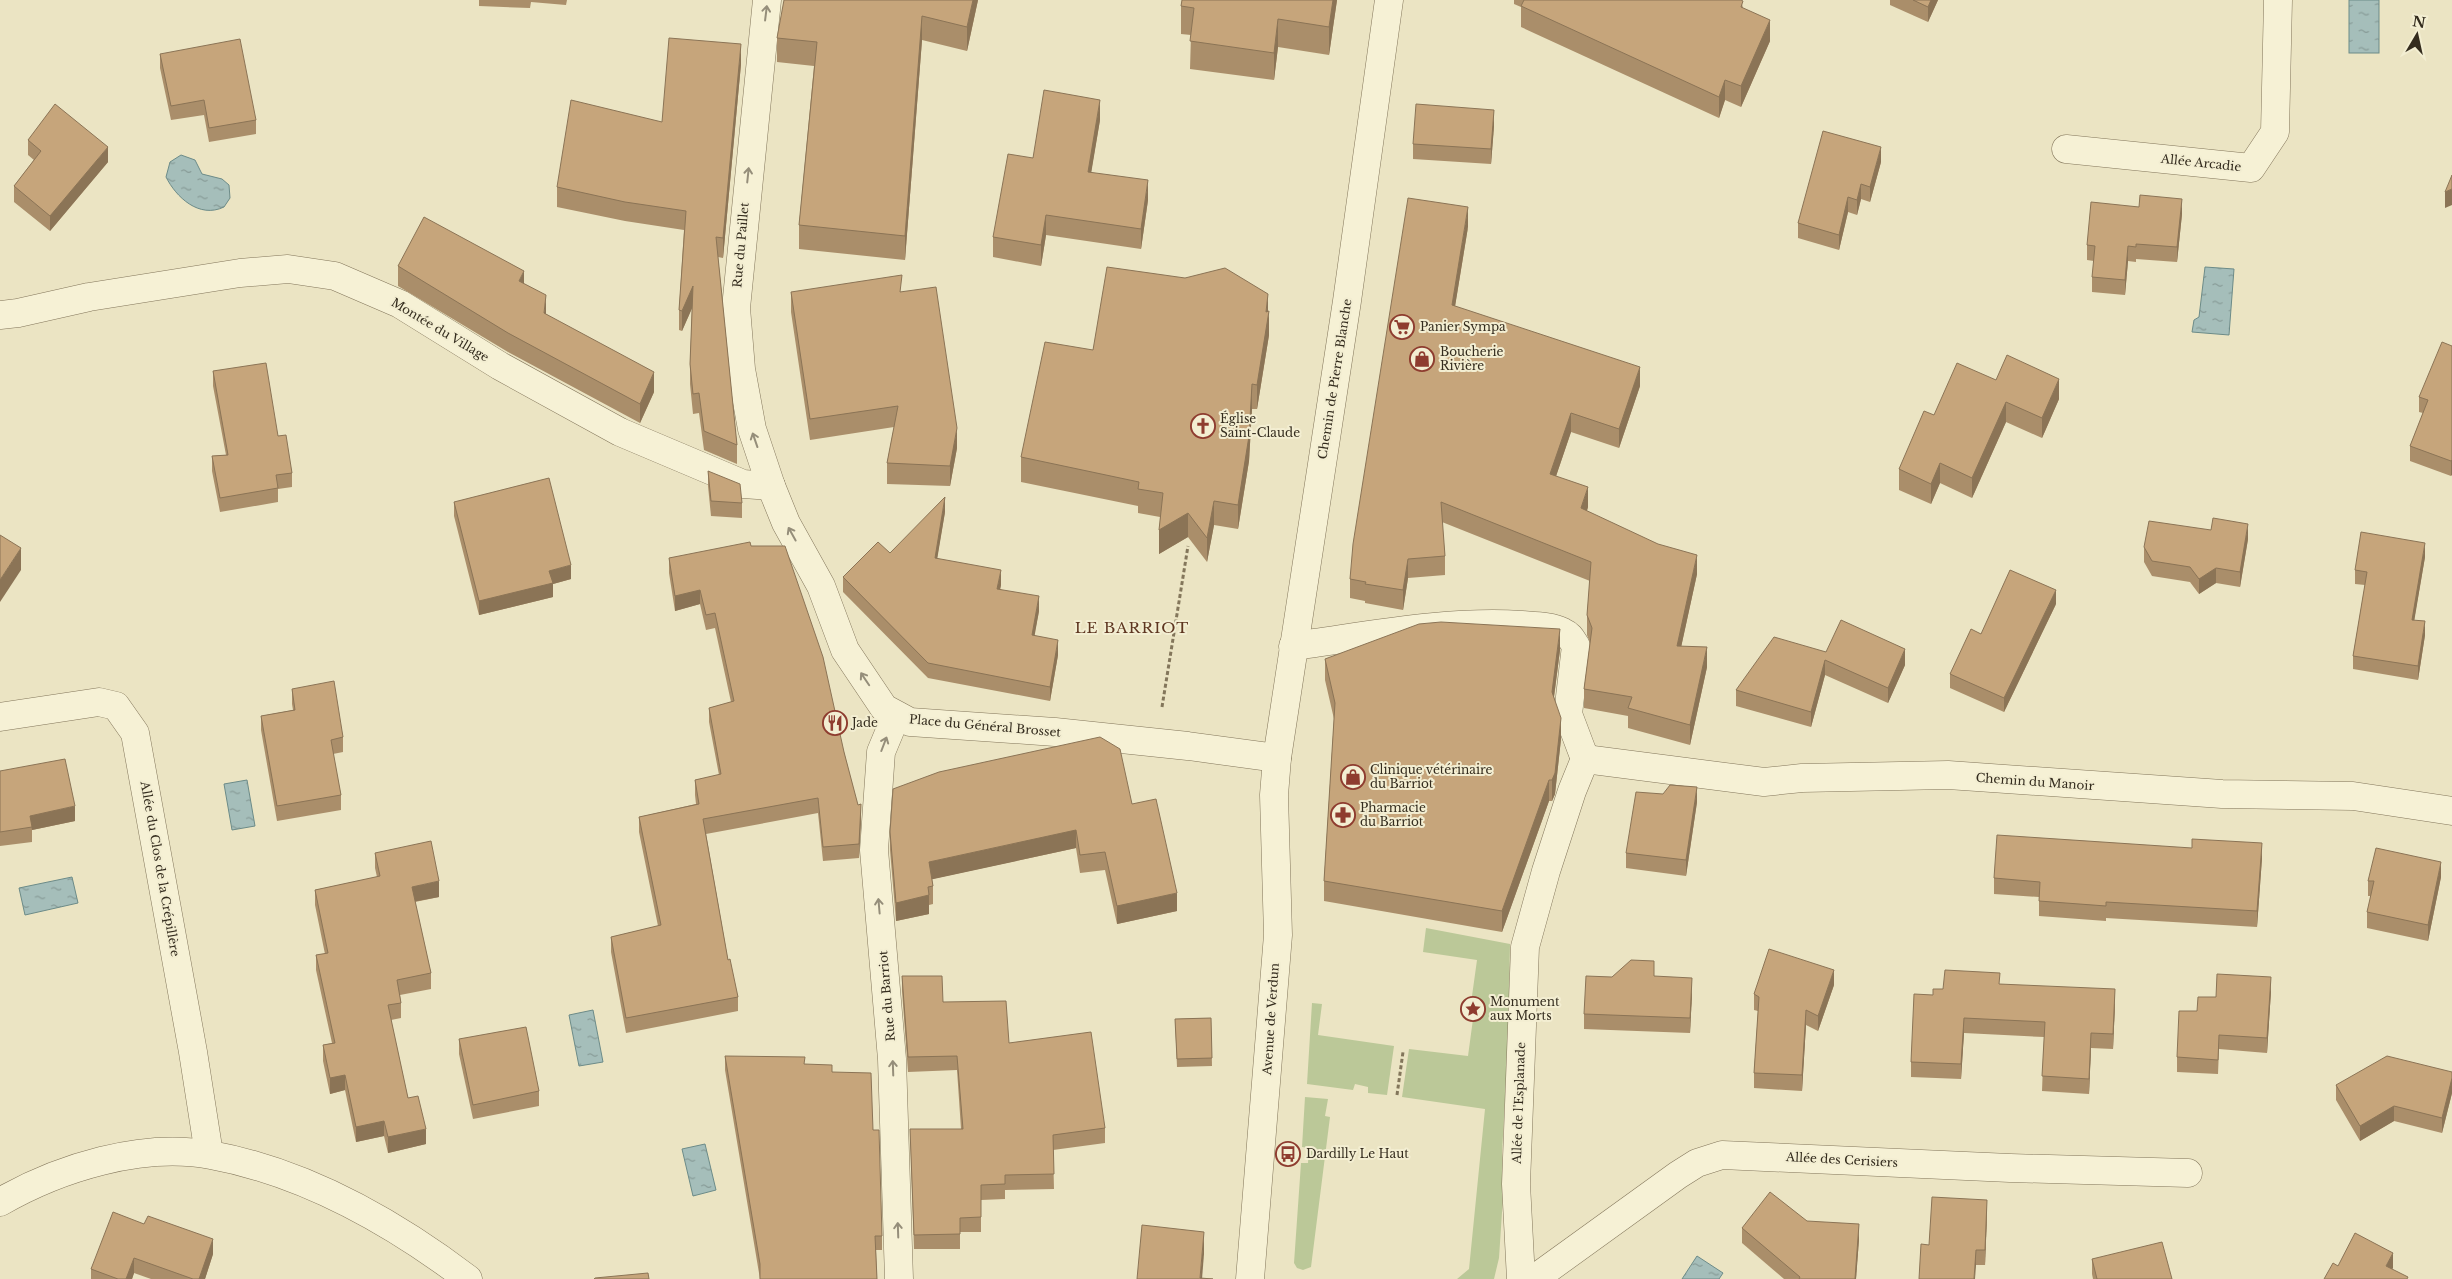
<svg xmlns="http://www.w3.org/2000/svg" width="2452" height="1279" font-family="'Libre Baskerville',serif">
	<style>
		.green { fill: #bbc898 }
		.water { fill: url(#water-ripples); stroke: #6c8b88 }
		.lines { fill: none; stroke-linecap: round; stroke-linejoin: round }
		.minor-casing { stroke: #83765b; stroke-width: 29 }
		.path { stroke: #83765b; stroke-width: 3; stroke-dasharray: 4 2.5; stroke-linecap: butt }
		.minor { stroke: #f6f1d5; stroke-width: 28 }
		.wall { fill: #aa8e6a }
		.shaded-wall { fill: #8b7456 }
		.building { fill: #c6a57b; stroke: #8b7456 }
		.oneway { stroke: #958e7a }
		.labels { text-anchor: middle; stroke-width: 4; stroke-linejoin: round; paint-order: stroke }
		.street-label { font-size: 12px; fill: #342c1e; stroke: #f3eed2 }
		.poi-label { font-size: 12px; fill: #342c1e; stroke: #f3eed2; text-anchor: start }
		.quarter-label { font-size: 15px; letter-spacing: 1px; fill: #5e3621; stroke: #f3eed2 }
	</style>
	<defs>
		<pattern id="water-ripples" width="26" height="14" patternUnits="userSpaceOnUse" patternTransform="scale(1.25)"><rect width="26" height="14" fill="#a5beba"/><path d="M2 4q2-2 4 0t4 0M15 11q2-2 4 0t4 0" fill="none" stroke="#879b97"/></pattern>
	</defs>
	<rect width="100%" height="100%" fill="#ebe4c3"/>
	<g class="green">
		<path d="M1426,928L1510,944L1508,1046L1502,1153L1504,1182L1499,1258L1494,1279H1457L1469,1269L1485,1109L1402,1097L1409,1049L1468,1056L1476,997L1472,996L1477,960L1423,952Z"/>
		<path d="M1312,1003L1322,1004L1318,1035L1394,1046L1387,1095L1368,1093V1087L1355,1084L1353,1090L1307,1084Z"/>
		<path d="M1305,1097L1328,1099L1325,1116L1330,1117L1311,1267L1303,1270L1297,1268L1294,1263L1301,1163H1308L1309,1148L1302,1147Z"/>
	</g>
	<g class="water">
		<rect x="2349" y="0" width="30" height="53"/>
		<path d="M181,155L195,160L202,174L222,179L229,185L230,198L224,207C199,219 176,197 166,177L170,162Z"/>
		<path d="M2205,267L2234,269L2229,335L2192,332L2194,320L2199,317Z"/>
		<path d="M247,780L255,826L232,830L224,784Z"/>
		<path d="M72,877L78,903L25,915L19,888Z"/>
		<path d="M593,1010L603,1062L579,1066L569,1015Z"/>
		<path d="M705,1144L716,1190L693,1196L682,1149Z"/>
		<path d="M1697,1256L1723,1273L1719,1279H1682Z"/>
	</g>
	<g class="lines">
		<defs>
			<g id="minor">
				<path d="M767,0L736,308L741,369L752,429L771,486L786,523L821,586L845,650L884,708L910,722L1055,732L1188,746L1277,758"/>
				<path d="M2066,149L2251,168L2275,132L2278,0"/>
				<path d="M0,315L18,313L89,297L240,273L288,269L335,276L400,304L500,366L620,432L743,484L771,486"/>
				<path d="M1293,646C1368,636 1446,620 1522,625C1535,626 1551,626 1563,632C1570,635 1572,640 1576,646L1568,714L1585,759"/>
				<path d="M896,716L881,752L874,850L892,1059L899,1279"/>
				<path d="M0,717L99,702L116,706L135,733L193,1052L209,1154"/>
				<path d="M1585,759L1764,782L1802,778L1948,775L2222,794L2353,796L2452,811"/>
				<path d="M0,1202C59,1168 142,1142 211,1155C304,1172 394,1223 468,1279"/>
				<path d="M1250,1279L1278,935L1274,795L1277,758L1347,301L1389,0"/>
				<path d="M1521,1279L1516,1184L1525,947L1546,871L1572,791L1585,759"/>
				<path d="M1534,1279L1678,1175L1697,1163L1722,1155L2010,1168L2188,1173"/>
			</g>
		</defs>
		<use href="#minor" class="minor-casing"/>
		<g class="path">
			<path d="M1162,707L1188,546"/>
			<path d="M1397,1095L1403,1052"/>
		</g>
		<use href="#minor" class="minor"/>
	</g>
	<g class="wall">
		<path d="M479,0H567L566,5L531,2L530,8L479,6Z"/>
		<path d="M978,0L967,51L922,40L905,260L799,249V225L814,66L777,62V38Z"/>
		<path d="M1182,0H1337L1329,55L1278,47L1274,80L1190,69L1191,35L1181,34V6Z"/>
		<path d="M1514,0H1741L1743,8L1770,41L1741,107L1725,100L1719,118L1521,27V7L1514,4Z"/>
		<path d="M1890,0H1938L1928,22L1890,5Z"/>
		<path d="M160,54L256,120V134L209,142L204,115L171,120L160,68Z"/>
		<path d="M741,64L723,258L718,257L737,445V464L704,450L699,413L693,414L690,384V364L692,308L682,331L679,330V310L684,230L625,221L557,207V187L662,122Z"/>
		<path d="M1100,120L1091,172L1148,200L1141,249L1046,235L1041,266L993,257V237L1033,158Z"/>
		<path d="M1494,126L1491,164L1413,159V144Z"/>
		<path d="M28,140L108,162L50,231L14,202V186L34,160L28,155Z"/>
		<path d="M1881,162L1870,202L1861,199L1857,215L1848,212L1839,250L1798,238V223Z"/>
		<path d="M2182,214L2177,262L2136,259V262L2128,261L2125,295L2092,292V277L2094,261L2087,260V245Z"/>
		<path d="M1468,227L1455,306L1640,386L1619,448L1571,432L1556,476L1588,507L1587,511L1697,574L1681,647L1707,667L1690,745L1628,728V716L1584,708V689L1590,643L1587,635V615L1590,581L1442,522L1445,556V575L1408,578L1403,610L1365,603V601L1350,598V579Z"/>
		<path d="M398,266L524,284L546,314L654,392L640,423L508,352L398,286Z"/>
		<path d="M791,292H902L957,448L950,486L887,484V463L894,427L810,440L791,312Z"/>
		<path d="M1268,312L1269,335L1257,409H1252L1249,461L1238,529L1214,525L1207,562L1188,537L1159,554L1160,517L1138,513V506L1021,482V457L1093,350Z"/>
		<path d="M2452,346L2451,476L2410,461V446L2423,413L2419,412V397Z"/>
		<path d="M213,371L278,436L292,473V487L278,489V502L220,512L212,471V456L226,455L213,386Z"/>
		<path d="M1996,380L2059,399L2042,438L2006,422L1972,498L1940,483L1931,504L1899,490V469L1934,415Z"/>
		<path d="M708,471L742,503V518L711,516L708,486Z"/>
		<path d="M454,502L571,579L553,584V597L479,615L454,516Z"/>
		<path d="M945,512L937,558L1001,585L1000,589L1039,611L1034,636L1058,655L1050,701L928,678L843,592V577L890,553Z"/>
		<path d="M2248,539L2240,587L2216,583L2199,594L2190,582L2152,576L2144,562V547Z"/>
		<path d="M751,546L844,752L861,819L859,858L823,861L818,813L706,834L728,960L738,997V1011L626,1033L611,952V937L658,926L639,832V817L696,804L695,795V780L719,775L709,722V708L731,702L715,628L706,630L700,604L675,611L669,573V558Z"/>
		<path d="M2425,557L2414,620L2425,635L2418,680L2353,669V656L2365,585L2355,584V570Z"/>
		<path d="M2056,604L2004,712L1950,688V674Z"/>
		<path d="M1560,650L1554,697L1561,739L1555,794L1552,801H1549L1502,932L1324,901V881L1334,719L1325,680V659Z"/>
		<path d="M1826,652L1905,665L1888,703L1825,675L1811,727L1736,706V690Z"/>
		<path d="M292,689L343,737V752L333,754L341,795V810L277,821L261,730V716L293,710L292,704Z"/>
		<path d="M0,771L75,821L32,830V842L0,846Z"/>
		<path d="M1697,802L1686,876L1626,868V853Z"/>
		<path d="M1132,804L1177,911L1117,924L1105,870L1080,873L1076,848L932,879L933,886V904L929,905V914L896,921L890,850V832Z"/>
		<path d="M375,853L439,897L415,902L431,973V989L400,995L401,1003V1018L391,1020L408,1098L426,1144L388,1153L384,1136L356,1142L345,1090L330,1094L323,1061V1045L332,1043L316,970V955L325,954L315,905V890L377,877L375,868Z"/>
		<path d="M2262,858L2257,927L2106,918V921L2039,916V897L1994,894V878Z"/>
		<path d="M2441,877L2428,941L2367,928V912L2371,896H2368V881Z"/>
		<path d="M902,976L1009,1043L1105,1128V1143L1053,1150L1054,1189L1005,1190V1199L981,1200V1232H960V1249H914L910,1129H961L957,1070L908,1072L902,991Z"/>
		<path d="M1654,976L1692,994L1690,1033L1584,1029V1014L1612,977Z"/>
		<path d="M2000,984L2115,1004L2113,1049L2091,1048L2089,1094L2042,1091L2044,1037L1964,1033L1961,1079L1911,1077V1062L1933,995L1943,989Z"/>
		<path d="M1834,985L1818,1031L1806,1025L1802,1091L1754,1088V1073L1758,1011L1754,1010V994Z"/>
		<path d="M2271,991L2267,1053L2219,1049L2218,1074L2177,1072V1057L2197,1011L2216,997Z"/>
		<path d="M1211,1018L1212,1066L1177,1067L1175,1019Z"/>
		<path d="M459,1039L539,1091V1106L473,1119L459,1054Z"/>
		<path d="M725,1056L805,1064L832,1072L873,1130L882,1236V1250H876L877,1279H760L725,1070Z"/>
		<path d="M2452,1072V1093L2442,1133L2394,1121L2360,1141L2336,1100V1085Z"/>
		<path d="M1987,1215L1985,1265H1976L1929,1245Z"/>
		<path d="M1807,1221L1859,1239L1856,1279H1784L1742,1243V1228Z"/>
		<path d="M144,1224L213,1254L205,1279H151L134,1273L132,1279H91V1269Z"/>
		<path d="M2092,1259L2172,1279H2093L2092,1274Z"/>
	</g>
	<g class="shaded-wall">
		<path d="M973,0H978L967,51V27Z"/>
		<path d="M1333,0H1337L1329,55V27Z"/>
		<path d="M1931,0H1938L1928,22V7Z"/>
		<path d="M922,16V40L905,260V236Z"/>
		<path d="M1278,19V47L1274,80V53Z"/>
		<path d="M1770,20V41L1741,107V86Z"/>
		<path d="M741,44V64L723,258V238Z"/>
		<path d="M1725,80V100L1719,118V97Z"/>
		<path d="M1100,100V120L1088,192V172Z"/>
		<path d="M1494,110V126L1491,164V149Z"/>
		<path d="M108,147V162L50,231V216Z"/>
		<path d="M1881,147V162L1870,202V187Z"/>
		<path d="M1148,180V200L1141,249V229Z"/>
		<path d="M1861,184V199L1857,215V200Z"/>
		<path d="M2452,189V205L2445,208V192Z"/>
		<path d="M1848,197V212L1839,250V235Z"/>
		<path d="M2182,199V214L2177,262V247Z"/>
		<path d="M1468,207V227L1452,325V305Z"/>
		<path d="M1046,215V235L1041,266V245Z"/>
		<path d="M2128,246V261L2125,295V280Z"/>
		<path d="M524,271V291L519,281Z"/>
		<path d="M693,286V306L682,331V311Z"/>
		<path d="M1268,294V318L1269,311V335L1257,409V385Z"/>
		<path d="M546,295V315L544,313Z"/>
		<path d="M1640,367V386L1619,448V429Z"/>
		<path d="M654,372V392L640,423V404Z"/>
		<path d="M2059,379V399L2042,438V418Z"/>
		<path d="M1252,384V409L1249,461L1238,529V505Z"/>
		<path d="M2006,402V422L1972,498V478Z"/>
		<path d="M1571,413V432L1550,494V474Z"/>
		<path d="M957,428V448L950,486V466Z"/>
		<path d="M2452,460V475L2451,476V461Z"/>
		<path d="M1940,463V483L1931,504V484Z"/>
		<path d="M1588,487V507L1581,527V508Z"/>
		<path d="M945,497V512L935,572V558Z"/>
		<path d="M1214,501V525L1207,562V538Z"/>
		<path d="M1188,513V537L1159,554V530Z"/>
		<path d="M2248,524V539L2240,587V572Z"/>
		<path d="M2425,543V557L2412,634V620Z"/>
		<path d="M21,548V570L0,602V580Z"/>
		<path d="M1697,555V574L1677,666V646Z"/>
		<path d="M1408,559V578L1403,610V590Z"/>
		<path d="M571,565V579L553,584V597L479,615V601L549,571Z"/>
		<path d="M2216,568V583L2199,594V579Z"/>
		<path d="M1001,570V585L997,604V589Z"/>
		<path d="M700,590V604L675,611V596Z"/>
		<path d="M2056,590V604L2004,712V698Z"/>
		<path d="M1039,596V611L1032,650V635Z"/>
		<path d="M2425,621V635L2418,680V666Z"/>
		<path d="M1560,629V650L1552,712V692Z"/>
		<path d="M1058,640V655L1050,701V687Z"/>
		<path d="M1707,647V667L1690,745V725Z"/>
		<path d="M1905,649V665L1888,703V688Z"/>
		<path d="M1825,660V675L1811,727V712Z"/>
		<path d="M1561,718V739L1555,794L1552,801V780Z"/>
		<path d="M1549,780V801L1502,932V911Z"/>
		<path d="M1697,787V802L1686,876V860Z"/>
		<path d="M861,804V819L859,858V844Z"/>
		<path d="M75,806V821L32,830L30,816Z"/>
		<path d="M1076,830V848L929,880V862Z"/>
		<path d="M2262,843V858L2257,927V911Z"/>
		<path d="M2441,862V877L2428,941V925Z"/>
		<path d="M439,881V897L412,902V887Z"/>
		<path d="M1177,893V911L1117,924V906Z"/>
		<path d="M929,895V914L896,921V903Z"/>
		<path d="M1834,970V985L1818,1031V1016Z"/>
		<path d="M2271,977V991L2267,1053V1038Z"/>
		<path d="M1692,978V994L1690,1033V1018Z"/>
		<path d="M2115,989V1004L2113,1049V1034Z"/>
		<path d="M1806,1010V1025L1802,1091V1075Z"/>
		<path d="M1964,1018V1033L1961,1079V1064Z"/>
		<path d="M2091,1033V1048L2089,1094V1079Z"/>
		<path d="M345,1075V1090L330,1094V1078Z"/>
		<path d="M2452,1078V1093L2442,1133V1118Z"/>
		<path d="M2394,1106V1121L2360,1141V1126Z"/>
		<path d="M384,1121V1136L356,1142V1127Z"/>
		<path d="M426,1129V1144L388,1153V1137Z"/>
		<path d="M1987,1200V1215L1985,1265V1250Z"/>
		<path d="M1859,1224V1239L1856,1279H1855Z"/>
		<path d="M1204,1232V1254L1202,1279H1200Z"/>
		<path d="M213,1239V1254L205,1279H199Z"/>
		<path d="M1976,1250V1265L1975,1279H1974Z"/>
		<path d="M2393,1253V1268L2387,1279L2386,1266Z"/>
		<path d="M134,1258V1273L132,1279H126Z"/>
	</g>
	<g class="building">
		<path d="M784,0H973L967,27L922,16L905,236L799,225L817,42L777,38Z"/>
		<path d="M1182,0H1333L1329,27L1278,19L1274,53L1190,41L1194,8L1181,6Z"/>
		<path d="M1524,0H1741L1743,1L1741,7L1770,20L1741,86L1725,80L1719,97L1521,6Z"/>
		<path d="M1913,0H1931L1928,7Z"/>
		<path d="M669,38L741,44L723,238L716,237L737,445L704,431L699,393L693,394L690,364L693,286L682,311L679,310L686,211L625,202L557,187L571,100L662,122Z"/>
		<path d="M240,39L256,120L209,128L204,100L171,106L160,54Z"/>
		<path d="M1044,90L1100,100L1088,172L1148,180L1141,229L1046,215L1041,245L993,237L1008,154L1033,158Z"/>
		<path d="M55,104L108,147L50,216L14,186L41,151L28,140Z"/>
		<path d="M1416,104L1494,110L1491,149L1413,144Z"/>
		<path d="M1823,131L1881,147L1870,187L1861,184L1857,200L1848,197L1839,235L1798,223Z"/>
		<path d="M2452,175V189L2445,192Z"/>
		<path d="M2140,195L2182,199L2177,247L2136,244V247L2128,246L2125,280L2092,277L2095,246L2087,245L2091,202L2139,207Z"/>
		<path d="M1408,198L1468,207L1452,305L1640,367L1619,429L1571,413L1550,474L1588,487L1581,508L1658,544L1697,555L1677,646L1707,647L1690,725L1628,708L1632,697L1584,689L1592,628L1587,615L1591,562L1441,502L1445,556L1408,559L1403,590L1365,584L1366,582L1350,579L1353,544Z"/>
		<path d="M424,217L524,271L519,281L546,295L544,313L654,372L640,404L508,333L398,266Z"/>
		<path d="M1107,267L1185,278L1225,268L1268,294L1266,312L1269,311L1257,385L1252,384L1249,436L1238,505L1214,501L1207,538L1188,513L1159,530L1163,493L1138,489L1139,482L1021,457L1045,342L1093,350Z"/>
		<path d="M902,275L900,292L936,287L957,428L950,466L887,463L898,406L810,419L791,292Z"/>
		<path d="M2442,342L2452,346V460L2451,461L2410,446L2428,400L2419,397Z"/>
		<path d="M2007,355L2059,379L2042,418L2006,402L1972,478L1940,463L1931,484L1899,469L1924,411L1934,415L1957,363L1996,380Z"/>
		<path d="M266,363L278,436L286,435L292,473L276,475L278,488L220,498L212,456L228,455L213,371Z"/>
		<path d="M708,471L740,484L742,503L711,501Z"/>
		<path d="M549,478L571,565L549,571L553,583L479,601L454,502Z"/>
		<path d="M945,497L935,558L1001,570L997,589L1039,596L1032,635L1058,640L1050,687L928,663L843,577L878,542L890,553Z"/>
		<path d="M2213,518L2248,524L2240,572L2216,568L2199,579L2190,567L2152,561L2144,547L2149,521L2211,530Z"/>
		<path d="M2361,532L2425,543L2412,620L2425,621L2418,666L2353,656L2367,572L2355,570Z"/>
		<path d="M0,535L21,548L0,580Z"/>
		<path d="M750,542L751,546H785L823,657L844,752L858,805L861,804L859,844L823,847L818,798L703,819L728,960L730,959L738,997L626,1018L611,937L661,925L639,817L699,804L695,780L721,774L709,708L734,701L715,613L706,615L700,590L675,596L669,558Z"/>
		<path d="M2010,570L2056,590L2004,698L1950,674L1971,629L1981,634Z"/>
		<path d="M1841,620L1905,649L1888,688L1825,660L1811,712L1736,690L1774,637L1826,652Z"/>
		<path d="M1441,622L1560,629L1552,692L1561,718L1555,773L1552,780H1549L1502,911L1324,881L1335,703L1325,659L1419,624Z"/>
		<path d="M334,681L343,737L331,740L341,795L277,806L261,716L295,710L292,689Z"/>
		<path d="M1100,737L1120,749L1132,804L1156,799L1177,893L1117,906L1105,852L1080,855L1076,830L929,862L933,886L928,887L929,895L896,903L890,832L893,789L939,772Z"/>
		<path d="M65,759L75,806L30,816L32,827L0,832V771Z"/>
		<path d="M1670,785L1697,787L1686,860L1626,853L1636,792L1663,794Z"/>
		<path d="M1997,835L2192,848V839L2262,843L2257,911L2106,902V906L2039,901L2040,882L1994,878Z"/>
		<path d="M431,841L439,881L412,887L431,973L397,980L401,1003L388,1005L408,1098L418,1096L426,1129L388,1137L384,1121L356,1127L345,1075L330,1078L323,1045L335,1043L316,955L328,953L315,890L380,876L375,853Z"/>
		<path d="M2376,848L2441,862L2428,925L2367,912L2374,881H2368Z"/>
		<path d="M1769,949L1834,970L1818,1016L1806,1010L1802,1075L1754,1073L1759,997L1754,994Z"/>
		<path d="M1631,960L1654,961V976L1692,978L1690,1018L1584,1014L1586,976L1612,977Z"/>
		<path d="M1945,970L2000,973L1999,984L2115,989L2113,1034L2091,1033L2089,1079L2042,1076L2045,1022L1964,1018L1961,1064L1911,1062L1914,994L1933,995V989H1943Z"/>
		<path d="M2217,974L2271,977L2267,1038L2219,1035L2218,1060L2177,1057L2179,1011H2197L2198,997H2216Z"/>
		<path d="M902,976H942L943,1002L1006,1001L1009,1043L1091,1032L1105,1128L1053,1135L1054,1174L1005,1175V1184L981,1185V1217L960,1218V1234L914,1235L910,1129H963L957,1056L908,1057Z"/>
		<path d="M1211,1018L1212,1058L1177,1059L1175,1019Z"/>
		<path d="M526,1027L539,1091L473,1105L459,1039Z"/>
		<path d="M725,1056L805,1057L804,1064L832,1065V1072L871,1073L873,1130H879L882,1236H875L877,1279H760V1264Z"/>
		<path d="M2387,1056L2452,1072V1078L2442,1118L2394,1106L2360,1126L2336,1085Z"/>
		<path d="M1770,1192L1807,1221L1859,1224L1855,1279H1799L1800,1277L1742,1228Z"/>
		<path d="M1932,1197L1987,1200L1985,1250H1976L1974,1279H1919L1921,1244L1929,1245Z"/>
		<path d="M113,1212L144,1224L148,1216L213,1239L199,1279H193L134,1258L126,1279H118L91,1269Z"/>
		<path d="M1142,1225L1204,1232L1200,1278L1213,1279H1137Z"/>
		<path d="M2355,1233L2393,1253L2386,1266L2408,1277L2407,1279H2324L2333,1263L2338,1266Z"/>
		<path d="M2162,1242L2172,1279H2097L2092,1259Z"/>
		<path d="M648,1273L649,1279H594L595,1278Z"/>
	</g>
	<defs><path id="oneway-shaft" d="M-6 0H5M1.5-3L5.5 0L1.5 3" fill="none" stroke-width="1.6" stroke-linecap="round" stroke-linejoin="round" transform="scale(1.25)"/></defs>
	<g class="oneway">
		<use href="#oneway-shaft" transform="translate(766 13) rotate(-83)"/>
		<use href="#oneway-shaft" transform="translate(748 175) rotate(-84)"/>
		<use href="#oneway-shaft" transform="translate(755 440) rotate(-109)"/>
		<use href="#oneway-shaft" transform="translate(792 534) rotate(-119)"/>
		<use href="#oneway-shaft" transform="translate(865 679) rotate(-124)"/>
		<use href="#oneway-shaft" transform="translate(884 744) rotate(-69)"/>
		<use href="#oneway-shaft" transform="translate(879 906) rotate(-95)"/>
		<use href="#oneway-shaft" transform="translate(893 1068) rotate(-92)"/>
		<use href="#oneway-shaft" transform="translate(898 1230) rotate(-92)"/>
	</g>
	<defs>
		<symbol id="supermarket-ring" viewBox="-11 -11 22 22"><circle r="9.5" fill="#f3eed2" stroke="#8e3c2f" stroke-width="1.5"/><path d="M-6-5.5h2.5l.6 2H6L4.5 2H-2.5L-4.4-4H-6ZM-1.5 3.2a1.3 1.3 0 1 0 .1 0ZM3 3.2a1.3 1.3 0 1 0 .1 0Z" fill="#8e3c2f"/></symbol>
		<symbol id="shop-ring" viewBox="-11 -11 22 22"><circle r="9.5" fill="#f3eed2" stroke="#8e3c2f" stroke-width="1.5"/><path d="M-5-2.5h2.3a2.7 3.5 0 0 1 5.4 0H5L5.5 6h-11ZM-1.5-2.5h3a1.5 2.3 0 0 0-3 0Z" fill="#8e3c2f"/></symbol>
		<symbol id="church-ring" viewBox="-11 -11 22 22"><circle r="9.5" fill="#f3eed2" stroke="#8e3c2f" stroke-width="1.5"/><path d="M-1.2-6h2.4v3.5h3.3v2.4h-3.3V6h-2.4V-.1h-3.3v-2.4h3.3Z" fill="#8e3c2f"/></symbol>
		<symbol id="restaurant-ring" viewBox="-11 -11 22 22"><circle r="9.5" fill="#f3eed2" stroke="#8e3c2f" stroke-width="1.5"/><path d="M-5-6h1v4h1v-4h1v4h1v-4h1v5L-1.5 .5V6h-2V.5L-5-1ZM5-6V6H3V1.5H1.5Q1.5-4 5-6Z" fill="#8e3c2f"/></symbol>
		<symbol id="pharmacy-ring" viewBox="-11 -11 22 22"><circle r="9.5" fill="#f3eed2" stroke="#8e3c2f" stroke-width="1.5"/><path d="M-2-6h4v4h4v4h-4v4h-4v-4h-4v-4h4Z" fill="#8e3c2f"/></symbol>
		<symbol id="sight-ring" viewBox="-11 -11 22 22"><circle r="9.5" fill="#f3eed2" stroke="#8e3c2f" stroke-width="1.5"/><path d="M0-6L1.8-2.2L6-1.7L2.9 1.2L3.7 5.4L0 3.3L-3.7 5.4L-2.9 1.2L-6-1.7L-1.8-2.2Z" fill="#8e3c2f"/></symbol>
		<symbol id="bus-ring" viewBox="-11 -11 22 22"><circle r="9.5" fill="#f3eed2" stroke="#8e3c2f" stroke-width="1.5"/><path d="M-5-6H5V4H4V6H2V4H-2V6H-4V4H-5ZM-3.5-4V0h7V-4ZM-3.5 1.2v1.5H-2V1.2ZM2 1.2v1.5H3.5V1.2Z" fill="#8e3c2f"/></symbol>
	</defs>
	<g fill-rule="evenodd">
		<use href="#supermarket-ring" x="1388" y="313" width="28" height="28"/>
		<use href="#shop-ring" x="1408" y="345" width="28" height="28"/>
		<use href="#church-ring" x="1189" y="412" width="28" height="28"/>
		<use href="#restaurant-ring" x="821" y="709" width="28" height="28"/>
		<use href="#shop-ring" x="1339" y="763" width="28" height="28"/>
		<use href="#pharmacy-ring" x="1329" y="801" width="28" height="28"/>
		<use href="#sight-ring" x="1459" y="995" width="28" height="28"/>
		<use href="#bus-ring" x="1274" y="1140" width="28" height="28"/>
	</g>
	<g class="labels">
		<g class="street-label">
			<text transform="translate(2201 163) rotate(6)" y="4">Allée Arcadie</text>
			<text transform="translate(741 245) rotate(-85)" y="4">Rue du Paillet</text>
			<text transform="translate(440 330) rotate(31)" y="4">Montée du Village</text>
			<text transform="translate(1335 379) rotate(-81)" y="4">Chemin de Pierre Blanche</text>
			<text transform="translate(985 726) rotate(5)" y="4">Place du Général Brosset</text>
			<text transform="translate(2035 782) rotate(4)" y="4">Chemin du Manoir</text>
			<text transform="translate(160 869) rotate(80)" y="4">Allée du Clos de la Crépillère</text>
			<text transform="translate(887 996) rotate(-95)" y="4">Rue du Barriot</text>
			<text transform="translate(1271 1019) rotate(-86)" y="4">Avenue de Verdun</text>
			<text transform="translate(1519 1103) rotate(-88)" y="4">Allée de l'Esplanade</text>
			<text transform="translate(1842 1160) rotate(3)" y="4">Allée des Cerisiers</text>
		</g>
		<g class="poi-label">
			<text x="1420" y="331">Panier Sympa</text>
			<text x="1440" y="356">Boucherie<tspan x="1440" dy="14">Rivière</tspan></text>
			<text x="1220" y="423">Église<tspan x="1220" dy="14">Saint-Claude</tspan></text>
			<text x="852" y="727">Jade</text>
			<text x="1370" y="774">Clinique vétérinaire<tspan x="1370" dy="14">du Barriot</tspan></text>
			<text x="1360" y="812">Pharmacie<tspan x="1360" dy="14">du Barriot</tspan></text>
			<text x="1490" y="1006">Monument<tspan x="1490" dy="14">aux Morts</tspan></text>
			<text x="1306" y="1158">Dardilly Le Haut</text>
		</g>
		<g class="quarter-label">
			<text x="1132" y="633">LE BARRIOT</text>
		</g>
	</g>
	<g transform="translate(2417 35) rotate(9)" stroke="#f3eed2" stroke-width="4" paint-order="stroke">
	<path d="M0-4L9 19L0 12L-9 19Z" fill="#342c1e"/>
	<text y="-8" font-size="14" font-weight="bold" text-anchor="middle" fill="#342c1e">N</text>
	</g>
</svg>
